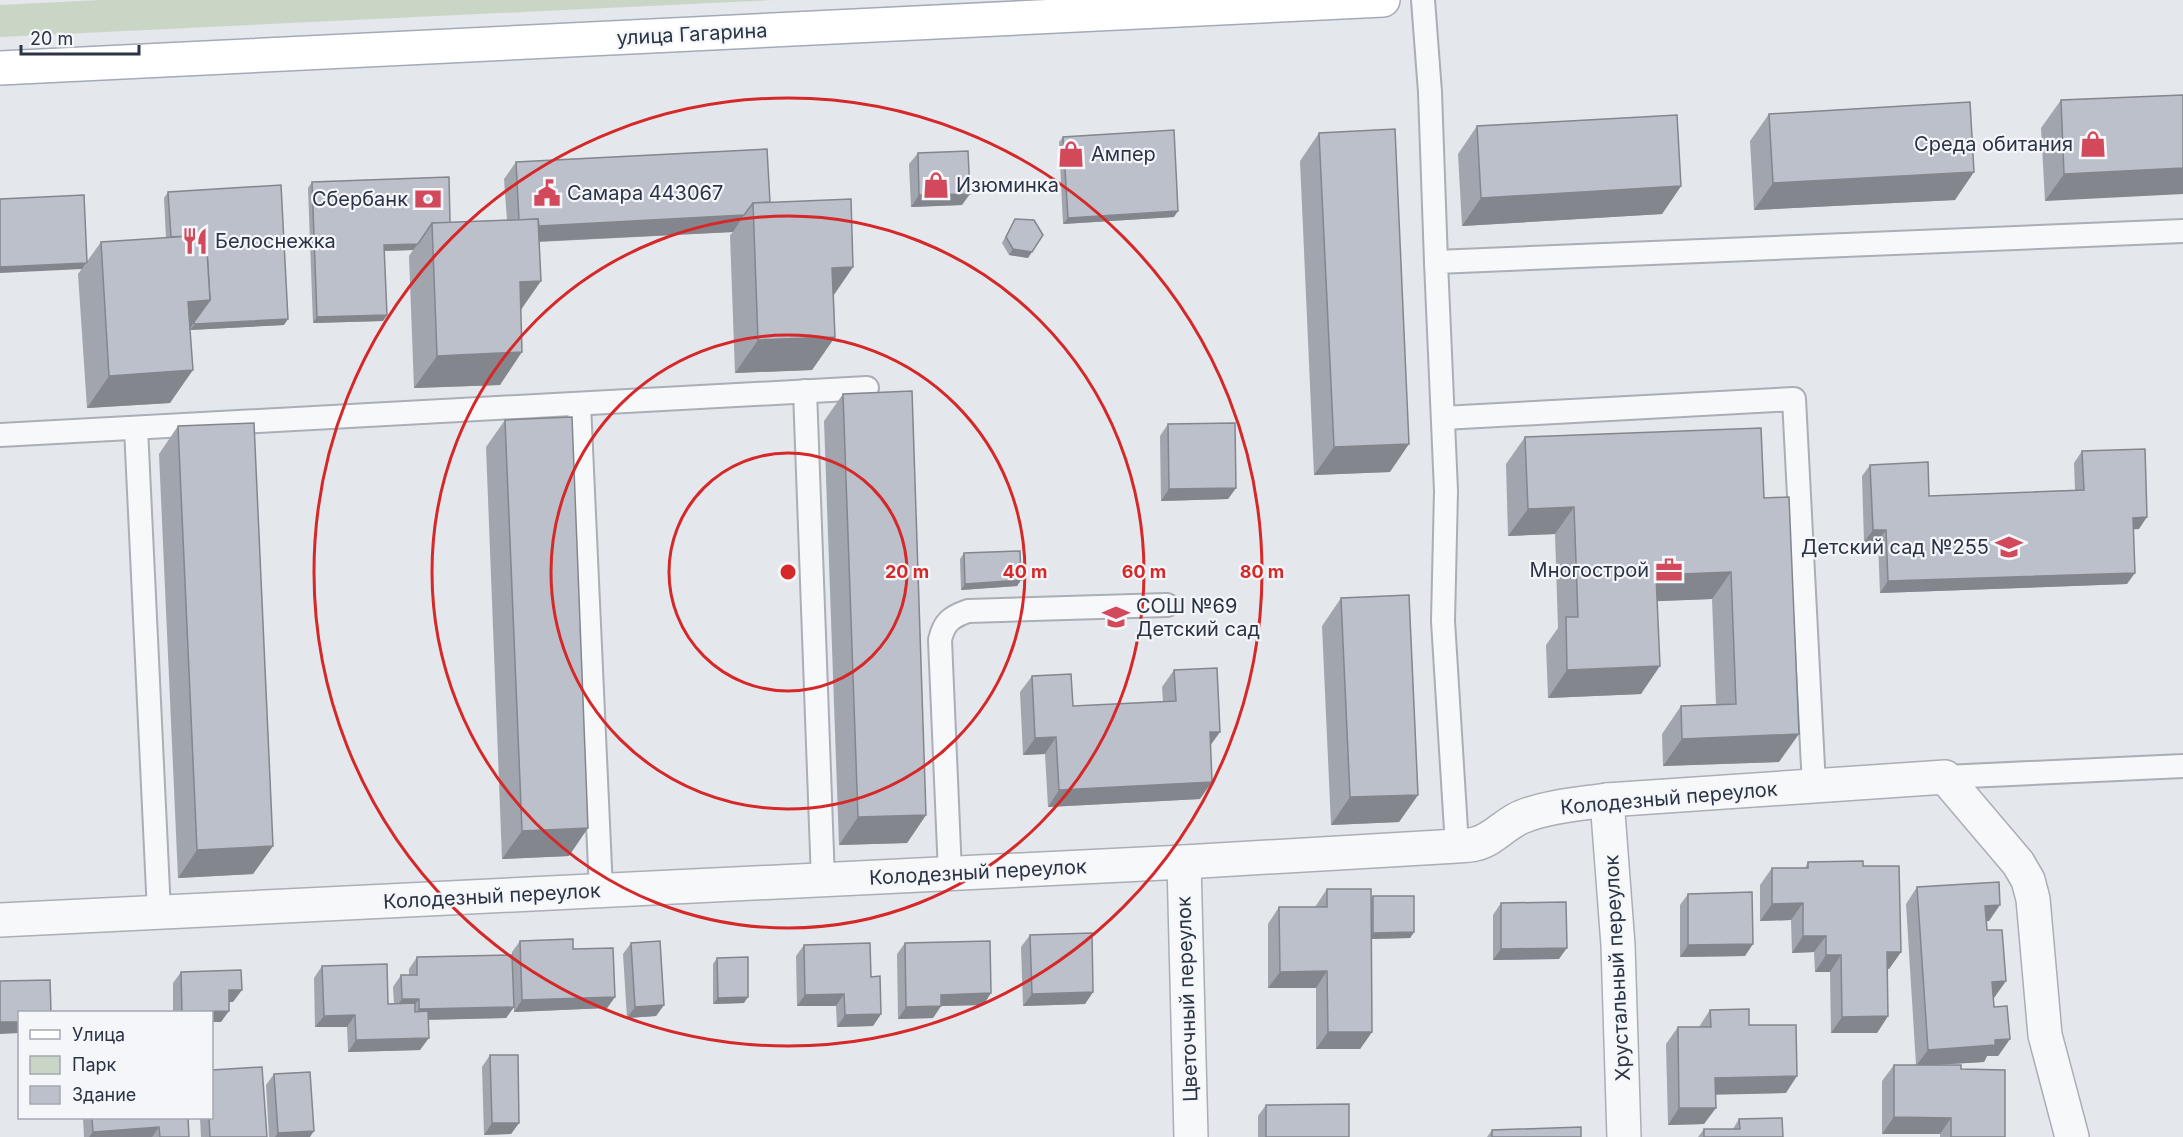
<svg xmlns="http://www.w3.org/2000/svg" width="2183" height="1137" font-family="Inter,sans-serif">
	<style>
		.green { fill: #c9d6c5 }
		.lines { fill: none; stroke-linecap: round; stroke-linejoin: round }
		.lane-casing { stroke: #a9aeb7; stroke-width: 26 }
		.street-casing { stroke: #a9aeb7; stroke-width: 36 }
		.primary-casing { stroke: #a3abb8; stroke-width: 36 }
		.lane { stroke: #f7f8fa; stroke-width: 22 }
		.street { stroke: #f7f8fa; stroke-width: 33 }
		.primary { stroke: #fff; stroke-width: 33 }
		.wall { fill: #a1a5ae }
		.shaded-wall { fill: #83868d }
		.building { fill: #bbc0ca; stroke: #83868d; stroke-width: 1.5 }
		.ring { fill: none; stroke: #d62828; stroke-width: 3 }
		.labels { text-anchor: middle; stroke-width: 4.5; stroke-linejoin: round; paint-order: stroke }
		.street-label { font-size: 20px; fill: #2b3445; stroke: #f4f6f9 }
		.poi-label { font-size: 20px; fill: #2b3445; stroke: #f4f6f9; text-anchor: start }
		.centre { fill: #d62828; stroke: #f4f6f9; stroke-width: 3 }
		.ring-label { font-size: 18px; text-anchor: middle; font-weight: bold; fill: #d62828; stroke: #f4f6f9; stroke-width: 4.5; stroke-linejoin: round; paint-order: stroke }
	</style>
	<rect width="100%" height="100%" fill="#e4e7ec"/>
	<path class="green" d="M100,0H774L0,37V5Z"/>
	<g class="lines">
		<defs>
			<g id="lane">
				<path d="M1423,0L1430,92L1436,262"/>
				<path d="M805,391L823,880"/>
				<path d="M579,404L601,890"/>
				<path d="M1443,418L1794,399L1814,786"/>
				<path d="M136,428L159,912"/>
				<path d="M0,435L867,388"/>
				<path d="M1945,777L2183,766"/>
				<path d="M1457,846L1443,621L1446,491L1436,262L2183,231"/>
				<path d="M950,873L940,640C944,622 951,617 968,611L1167,605"/>
			</g>
			<g id="street">
				<path d="M1607,800L1618,945L1624,1137"/>
				<path d="M1184,862L1191,1137"/>
				<path d="M0,920L1184,862L1457,846C1463,845 1469,846 1475,844C1494,840 1506,822 1524,816C1550,806 1580,804 1607,800L1945,777L2018,863L2028,880L2033,899L2045,1035L2072,1137"/>
			</g>
			<path id="primary" d="M0,68L1383,0"/>
		</defs>
		<use href="#lane" class="lane-casing"/>
		<use href="#street" class="street-casing"/>
		<use href="#primary" class="primary-casing"/>
		<use href="#lane" class="lane"/>
		<use href="#street" class="street"/>
		<use href="#primary" class="primary"/>
	</g>
	<g class="wall">
		<path d="M2183,95L2045,201L2041,128L2061,100Z"/>
		<path d="M1769,114L1955,200L1754,210L1750,141Z"/>
		<path d="M1477,126L1681,186L1662,214L1462,226L1458,154Z"/>
		<path d="M1319,133L1390,472L1314,475L1300,161Z"/>
		<path d="M1063,137L1174,217L1063,224L1059,142Z"/>
		<path d="M918,153L962,205L911,207L909,164Z"/>
		<path d="M516,162L770,202L853,267L834,295L835,337L812,370L735,373L730,235L733,232L539,242L500,385L414,388L409,256L413,250L384,251L387,315L383,321L313,323L308,188L312,182L450,223L507,220L504,179Z"/>
		<path d="M168,192L284,325L190,330L170,403L87,408L78,274L101,242L166,238L164,198Z"/>
		<path d="M1015,219L1028,258L1009,255L1002,243Z"/>
		<path d="M843,394L926,815L907,843L839,845L824,421Z"/>
		<path d="M505,420L569,856L502,859L486,447Z"/>
		<path d="M1168,424L1236,488L1228,499L1161,501L1160,436Z"/>
		<path d="M178,426L273,846L253,874L178,878L159,454Z"/>
		<path d="M1525,437L1764,498L1779,762L1663,766L1662,734L1681,706L1716,705L1712,599L1657,601L1641,694L1548,698L1546,645L1558,628L1555,534L1508,536L1506,464Z"/>
		<path d="M2082,451L2139,529H2133L2127,584L1880,593L1878,541L1864,542L1862,476L1870,465L1929,496L2075,490L2074,463Z"/>
		<path d="M964,553L1021,580L1017,586L961,590L960,559Z"/>
		<path d="M1341,598L1418,795L1399,822L1331,825L1322,626Z"/>
		<path d="M1174,670L1220,732L1210,746L1200,799L1048,807L1045,754L1023,755L1020,692L1032,676L1073,706L1163,702L1162,687Z"/>
		<path d="M1808,862L1863,866L1901,952L1889,969H1887L1888,1016L1877,1033H1831L1830,972H1815L1814,952L1792,953L1791,920L1760,921V885L1772,868H1805Z"/>
		<path d="M1917,887L1989,921H1986L1987,930L2006,981L1993,998L1994,1007L2010,1039L1998,1056H1987L1984,1062L1933,1065L1961,1069L2005,1137H1940V1134H1882V1081L1894,1065H1916L1906,904Z"/>
		<path d="M1327,889L1371,898L1373,896L1414,932L1410,938L1371,939L1372,1032L1360,1049H1316V988H1268V924L1279,907H1315Z"/>
		<path d="M1688,894L1745,956L1680,957V905Z"/>
		<path d="M1501,903L1559,959L1493,960V915Z"/>
		<path d="M1030,935L1093,992L1085,1004L1023,1006L1021,947Z"/>
		<path d="M520,941L573,949L615,997L607,1008L514,1012L513,984L514,1007L506,1018L428,1020L420,1050L348,1052L347,1027H315L314,978L322,966L388,1004H394L393,987L401,975H409V969L417,957L512,955V952Z"/>
		<path d="M631,943L664,1005L656,1016L627,1018L623,954Z"/>
		<path d="M905,943L991,993L983,1005L941,1006L933,1018L898,1019L897,954Z"/>
		<path d="M804,945L871,977L881,1014L873,1026L837,1027L836,1006H797L796,956Z"/>
		<path d="M717,958L744,1003L713,1004V964Z"/>
		<path d="M181,972L233,1002H229L221,1022L212,1012H173V983Z"/>
		<path d="M1710,1010L1749,1025L1786,1093L1716,1094L1704,1124L1668,1125L1666,1044L1678,1027H1699Z"/>
		<path d="M490,1055L519,1123L511,1134L484,1135L482,1067Z"/>
		<path d="M274,1074L310,1137H269L266,1085Z"/>
		<path d="M1266,1105L1349,1137H1258V1116Z"/>
		<path d="M83,1118H188L189,1137H84Z"/>
		<path d="M200,1118H212L267,1137H201Z"/>
		<path d="M1739,1119L1783,1137H1698L1704,1129H1733Z"/>
		<path d="M1492,1130L1581,1137H1487Z"/>
	</g>
	<g class="shaded-wall">
		<path d="M2183,168V194L2045,201L2064,174Z"/>
		<path d="M1974,172L1955,200L1754,210L1773,183Z"/>
		<path d="M1681,186L1662,214L1462,226L1481,198Z"/>
		<path d="M970,194L962,205L911,207L919,195Z"/>
		<path d="M1178,211L1174,217L1063,224L1068,218Z"/>
		<path d="M744,215L733,232L508,243L520,227Z"/>
		<path d="M418,244L413,250L380,251L384,245Z"/>
		<path d="M1013,249L1032,252L1028,258L1009,255Z"/>
		<path d="M86,263L82,269L0,273V267Z"/>
		<path d="M853,267L830,300L832,268Z"/>
		<path d="M541,281L518,314L520,282Z"/>
		<path d="M210,300L187,333L188,302Z"/>
		<path d="M387,315L383,321L313,323L317,317Z"/>
		<path d="M288,319L284,325L190,330L195,324Z"/>
		<path d="M835,337L812,370L735,373L758,340Z"/>
		<path d="M522,352L500,385L414,388L437,356Z"/>
		<path d="M193,370L170,403L87,408L109,376Z"/>
		<path d="M1409,444L1390,472L1314,475L1334,447Z"/>
		<path d="M1236,488L1228,499L1161,501L1169,489Z"/>
		<path d="M1574,507L1555,534L1508,536L1528,509Z"/>
		<path d="M2147,517L2139,529L2125,530L2133,518Z"/>
		<path d="M1873,530H1886L1878,541L1864,542Z"/>
		<path d="M1731,572L1712,599L1637,602L1656,575Z"/>
		<path d="M2135,573L2127,584L1880,593L1888,581Z"/>
		<path d="M1021,580L1017,586L961,590L965,584Z"/>
		<path d="M1660,666L1641,694L1548,698L1567,670Z"/>
		<path d="M1210,732H1220L1208,748Z"/>
		<path d="M1799,734L1779,762L1663,766L1682,739Z"/>
		<path d="M1056,737L1045,754L1023,755L1035,738Z"/>
		<path d="M1212,782L1200,799L1048,807L1059,790Z"/>
		<path d="M1418,795L1399,822L1331,825L1350,797Z"/>
		<path d="M926,815L907,843L839,845L858,817Z"/>
		<path d="M588,828L569,856L502,859L522,831Z"/>
		<path d="M273,846L253,874L178,878L197,850Z"/>
		<path d="M1803,903L1791,920L1760,921L1772,904Z"/>
		<path d="M2000,905L1989,921L1974,923L1985,906Z"/>
		<path d="M1414,932L1410,938L1369,939L1373,933Z"/>
		<path d="M1803,936H1826L1814,952L1792,953Z"/>
		<path d="M1753,944L1745,956L1680,957L1688,945Z"/>
		<path d="M1567,948L1559,959L1493,960L1501,949Z"/>
		<path d="M1887,952H1901L1889,969H1875Z"/>
		<path d="M1826,955H1841L1830,972H1815Z"/>
		<path d="M1327,971L1316,988H1268L1280,972Z"/>
		<path d="M2006,981L1994,998H1980L1992,982Z"/>
		<path d="M229,990H242L233,1002H220Z"/>
		<path d="M1093,992L1085,1004L1023,1006L1032,994Z"/>
		<path d="M991,993L983,1005L941,1006L933,1018L898,1019L906,1007L941,995Z"/>
		<path d="M844,994L836,1006H797L805,995Z"/>
		<path d="M615,997L607,1008L514,1012L522,1000Z"/>
		<path d="M748,997L744,1003L713,1004L718,998Z"/>
		<path d="M402,999H419L411,1010H394Z"/>
		<path d="M664,1005L656,1016L627,1018L635,1007Z"/>
		<path d="M514,1007L506,1018L411,1020L419,1009Z"/>
		<path d="M229,1011L221,1022H212V1012H181Z"/>
		<path d="M881,1014L873,1026L837,1027L845,1015Z"/>
		<path d="M355,1015L347,1027H315L324,1016Z"/>
		<path d="M1888,1016L1877,1033H1831L1842,1017Z"/>
		<path d="M0,1022H20V1033L0,1034Z"/>
		<path d="M1328,1032H1372L1360,1049H1316Z"/>
		<path d="M429,1038L420,1050L348,1052L356,1040Z"/>
		<path d="M2010,1039L1998,1056H1987L1984,1062L1916,1066L1928,1050L1995,1040Z"/>
		<path d="M1797,1076L1786,1093L1704,1095L1715,1078Z"/>
		<path d="M1679,1108H1716L1704,1124L1668,1125Z"/>
		<path d="M1894,1117L1951,1118L1940,1134H1882Z"/>
		<path d="M492,1123H519L511,1134L484,1135Z"/>
		<path d="M159,1127L152,1137H89L93,1132Z"/>
		<path d="M314,1131L310,1137H275L278,1133Z"/>
	</g>
	<g class="building">
		<path d="M2183,95V168L2064,174L2061,100Z"/>
		<path d="M1970,102L1974,172L1773,183L1769,114Z"/>
		<path d="M1677,115L1681,186L1481,198L1477,126Z"/>
		<path d="M1395,129L1409,444L1334,447L1319,133Z"/>
		<path d="M1174,130L1178,211L1068,218L1063,137Z"/>
		<path d="M767,149L770,202L753,203L744,215L539,226L538,219L519,220L516,162Z"/>
		<path d="M968,151L970,194L919,195L918,153Z"/>
		<path d="M449,177L450,223H432L418,244L384,245L387,315L317,317L312,182Z"/>
		<path d="M281,185L288,319L195,324L194,322L210,300L206,235L171,237L168,192Z"/>
		<path d="M84,195L87,262L86,263L0,267V199Z"/>
		<path d="M851,199L853,267L832,268L835,337L758,340L753,203Z"/>
		<path d="M538,219L541,281L520,282L522,352L437,356L432,223Z"/>
		<path d="M1015,219L1034,220L1043,235L1032,252L1013,249L1006,237Z"/>
		<path d="M206,235L210,300L188,302L193,370L109,376L101,242Z"/>
		<path d="M912,391L926,815L858,817L843,394Z"/>
		<path d="M572,417L588,828L522,831L505,420Z"/>
		<path d="M254,423L273,846L197,850L178,426Z"/>
		<path d="M1235,423L1236,488L1169,489L1168,424Z"/>
		<path d="M1761,428L1764,498L1789,497L1799,734L1682,739L1681,706L1736,704L1731,572L1656,575L1660,666L1567,670L1566,617H1578L1574,507L1528,509L1525,437Z"/>
		<path d="M2145,449L2147,517L2133,518L2135,573L1888,581L1886,530H1873L1870,465L1928,462L1929,496L2084,490L2082,451Z"/>
		<path d="M1020,551L1021,580L965,584L964,553Z"/>
		<path d="M1409,595L1418,795L1350,797L1341,598Z"/>
		<path d="M1217,668L1220,732H1210L1212,782L1059,790L1056,737L1035,738L1032,676L1071,674L1073,706L1176,701L1174,670Z"/>
		<path d="M1863,861V866H1899L1901,952H1887L1888,1016L1842,1017L1841,955H1826V936H1803V903L1772,904V868H1808V862Z"/>
		<path d="M1999,882L2000,905L1985,906L1987,930H2002L2006,981L1992,982L1994,1007L2007,1006L2010,1039L1995,1040V1045L1928,1050L1917,887Z"/>
		<path d="M1327,889H1371L1372,1032H1328L1327,971L1280,972L1279,907H1327Z"/>
		<path d="M1752,892L1753,944L1688,945V894Z"/>
		<path d="M1373,896H1414V932L1373,933Z"/>
		<path d="M1566,902L1567,948L1501,949V903Z"/>
		<path d="M1092,933L1093,992L1032,994L1030,935Z"/>
		<path d="M573,939V949L613,948L615,997L522,1000L520,941Z"/>
		<path d="M660,941L664,1005L635,1007L631,943Z"/>
		<path d="M990,941L991,993L941,995V1006L906,1007L905,943Z"/>
		<path d="M870,943L871,977L880,976L881,1014L845,1015L844,994L805,995L804,945Z"/>
		<path d="M512,955L514,1007L419,1009V999H402L401,975H417V957Z"/>
		<path d="M748,957V997L718,998L717,958Z"/>
		<path d="M387,964L388,1004L415,1003V1012L428,1011L429,1038L356,1040L355,1015L324,1016L322,966Z"/>
		<path d="M241,970L242,990H229V1011L182,1012L181,972Z"/>
		<path d="M50,980L51,1012H20V1022H0V981Z"/>
		<path d="M1749,1009V1025H1796L1797,1076L1715,1078L1716,1108H1679L1678,1027H1711L1710,1010Z"/>
		<path d="M490,1055H518L519,1123H492Z"/>
		<path d="M1894,1065H1961V1069L2005,1070V1137H1951V1118L1894,1117Z"/>
		<path d="M262,1067L267,1137H210L209,1118H212V1070Z"/>
		<path d="M310,1072L314,1131L278,1133L274,1074Z"/>
		<path d="M1349,1104V1137H1266V1105Z"/>
		<path d="M92,1118H188L189,1137H160L159,1127L93,1132Z"/>
		<path d="M1782,1118L1783,1137H1704V1129H1740L1739,1119Z"/>
		<path d="M1581,1127V1137H1492V1130Z"/>
	</g>
	<g class="ring">
		<circle cx="788" cy="572" r="119"/>
		<circle cx="788" cy="572" r="237"/>
		<circle cx="788" cy="572" r="356"/>
		<circle cx="788" cy="572" r="474"/>
	</g>
	<defs>
		<symbol id="shop-bare" viewBox="-9 -9 18 18"><path d="M-5-2.5h2.3a2.7 3.5 0 0 1 5.4 0H5L5.5 6h-11ZM-1.5-2.5h3a1.5 2.3 0 0 0-3 0Z" fill="#d1495b" stroke="#f4f6f9" stroke-width="2.5" paint-order="stroke"/></symbol>
		<symbol id="civic-bare" viewBox="-9 -9 18 18"><path d="M-.6-6.5H3V-4.5H.6V-3L4-1V1h2V6H-6V1h2V-1L-.6-3ZM-1.2 2.5V6h2.4V2.5Z" fill="#d1495b" stroke="#f4f6f9" stroke-width="2.5" paint-order="stroke"/></symbol>
		<symbol id="bank-bare" viewBox="-9 -9 18 18"><path d="M-6-4H6V4H-6ZM0-2.3a2.3 2.3 0 1 0 0 4.6a2.3 2.3 0 1 0 0-4.6Z" fill="#d1495b" stroke="#f4f6f9" stroke-width="2.5" paint-order="stroke"/></symbol>
		<symbol id="restaurant-bare" viewBox="-9 -9 18 18"><path d="M-5-6h1v4h1v-4h1v4h1v-4h1v5L-1.5 .5V6h-2V.5L-5-1ZM5-6V6H3V1.5H1.5Q1.5-4 5-6Z" fill="#d1495b" stroke="#f4f6f9" stroke-width="2.5" paint-order="stroke"/></symbol>
		<symbol id="school-bare" viewBox="-9 -9 18 18"><path d="M0-5L7-2L0 1L-7-2ZM-4 1L0 2.5L4 1V4Q0 6-4 4Z" fill="#d1495b" stroke="#f4f6f9" stroke-width="2.5" paint-order="stroke"/></symbol>
		<symbol id="office-bare" viewBox="-9 -9 18 18"><path d="M-6-3h4V-5.5h4V-3h4V5H-6ZM-1-4.5V-3h2v-1.5ZM-6 0V1H6V0Z" fill="#d1495b" stroke="#f4f6f9" stroke-width="2.5" paint-order="stroke"/></symbol>
	</defs>
	<g fill-rule="evenodd">
		<use href="#shop-bare" x="2074" y="125" width="38" height="38"/>
		<use href="#shop-bare" x="1052" y="135" width="38" height="38"/>
		<use href="#shop-bare" x="917" y="166" width="38" height="38"/>
		<use href="#civic-bare" x="528" y="174" width="38" height="38"/>
		<use href="#bank-bare" x="409" y="180" width="38" height="38"/>
		<use href="#restaurant-bare" x="176" y="222" width="38" height="38"/>
		<use href="#school-bare" x="1990" y="528" width="38" height="38"/>
		<use href="#office-bare" x="1650" y="551" width="38" height="38"/>
		<use href="#school-bare" x="1097" y="598" width="38" height="38"/>
	</g>
	<g class="labels">
		<g class="street-label">
			<text transform="translate(692 34) rotate(-3)" y="7">улица Гагарина</text>
			<text transform="translate(1669 798) rotate(-5)" y="7">Колодезный переулок</text>
			<text transform="translate(978 872) rotate(-3)" y="7">Колодезный переулок</text>
			<text transform="translate(492 896) rotate(-3)" y="7">Колодезный переулок</text>
			<text transform="translate(1617 968) rotate(-93)" y="7">Хрустальный переулок</text>
			<text transform="translate(1187 999) rotate(-92)" y="7">Цветочный переулок</text>
		</g>
		<g class="poi-label">
			<text x="2073" y="151" text-anchor="end">Среда обитания</text>
			<text x="1091" y="161">Ампер</text>
			<text x="956" y="192">Изюминка</text>
			<text x="567" y="200">Самара 443067</text>
			<text x="408" y="206" text-anchor="end">Сбербанк</text>
			<text x="215" y="248">Белоснежка</text>
			<text x="1989" y="554" text-anchor="end">Детский сад №255</text>
			<text x="1649" y="577" text-anchor="end">Многострой</text>
			<text x="1136" y="613">СОШ №69<tspan x="1136" dy="23">Детский сад</tspan></text>
		</g>
	</g>
	<circle cx="788" cy="572" r="9" class="centre"/>
	<g class="ring-label">
		<text x="907" y="578">20 m</text>
		<text x="1025" y="578">40 m</text>
		<text x="1144" y="578">60 m</text>
		<text x="1262" y="578">80 m</text>
	</g>
	<rect x="18" y="1011" width="195" height="108" fill="#f4f6f9" stroke="#a4a8b1" stroke-width="1.5"/>
	<rect x="30" y="1030" width="30" height="9" fill="#ffffff" stroke="#a4a8b1" stroke-width="1.5"/>
	<text x="72" y="1041" font-size="18" fill="#2b3445">Улица</text>
	<rect x="30" y="1056" width="30" height="18" fill="#c9d6c5" stroke="#a4a8b1" stroke-width="1.5"/>
	<text x="72" y="1071" font-size="18" fill="#2b3445">Парк</text>
	<rect x="30" y="1086" width="30" height="18" fill="#bbc0ca" stroke="#a4a8b1" stroke-width="1.5"/>
	<text x="72" y="1101" font-size="18" fill="#2b3445">Здание</text>
	<path d="M21 45v9h118v-9" fill="none" stroke="#2b3445" stroke-width="3"/>
	<text x="30" y="45" font-size="18" fill="#2b3445" stroke="#f4f6f9" stroke-width="4.5" paint-order="stroke">20 m</text>
</svg>
